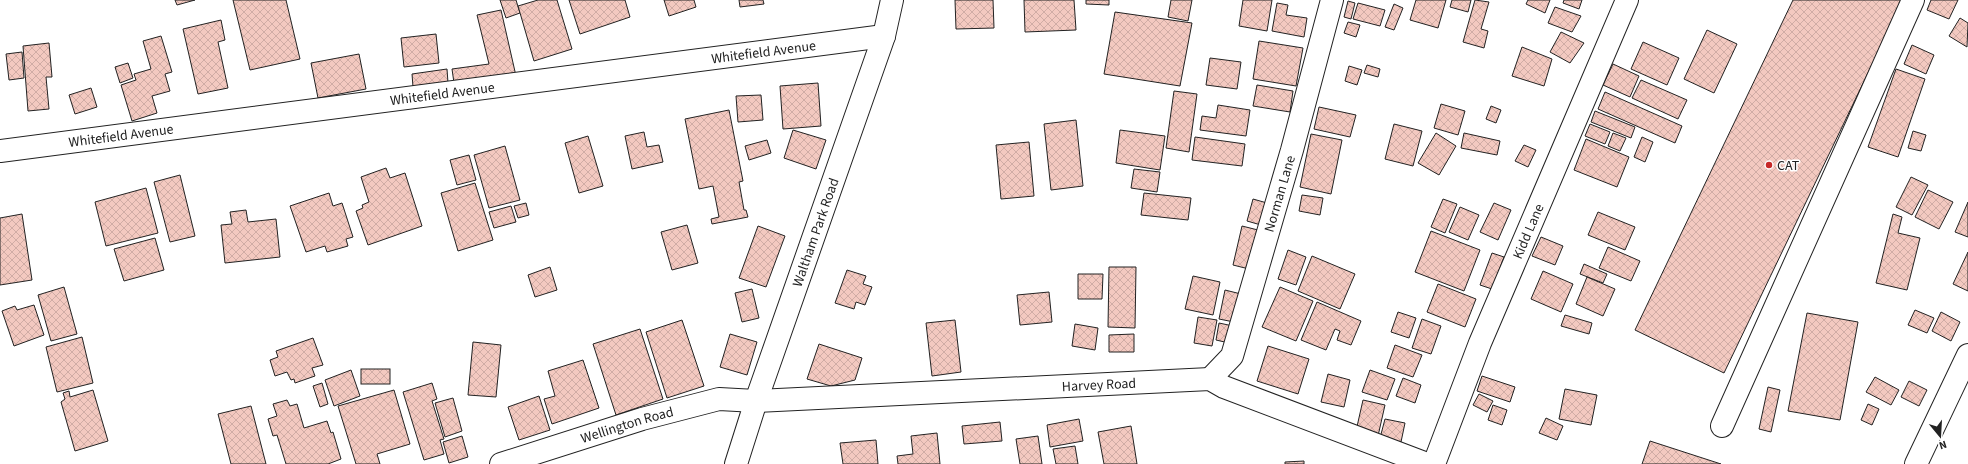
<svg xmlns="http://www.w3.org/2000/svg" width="1968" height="464" font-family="'Source Sans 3',sans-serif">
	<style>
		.building { fill: url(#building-cross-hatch); stroke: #222 }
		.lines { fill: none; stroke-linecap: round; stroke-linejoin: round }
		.minor-casing { stroke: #222; stroke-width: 24 }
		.major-casing { stroke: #222; stroke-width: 24 }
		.minor { stroke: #fff; stroke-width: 22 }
		.major { stroke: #fff; stroke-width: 22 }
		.poi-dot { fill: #c62828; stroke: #fff; stroke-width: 1.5 }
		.labels { text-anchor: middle; stroke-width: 3; stroke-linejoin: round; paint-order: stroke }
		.street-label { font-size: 14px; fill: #222; stroke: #fff }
		.poi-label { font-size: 14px; fill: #222; stroke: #fff; text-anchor: start }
	</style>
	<defs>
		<pattern id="building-cross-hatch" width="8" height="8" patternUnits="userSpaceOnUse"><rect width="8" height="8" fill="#f3c9c0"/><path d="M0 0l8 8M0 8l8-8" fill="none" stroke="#d0aca5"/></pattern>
	</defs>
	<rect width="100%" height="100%" fill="#fff"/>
	<g class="building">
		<path d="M175,0H195L177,5Z"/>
		<path d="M233,0H286L300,59L250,70Z"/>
		<path d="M500,0H516L520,13L506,18Z"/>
		<path d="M538,0H557L572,49L534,61L518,6Z"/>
		<path d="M569,0H625L630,17L580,34Z"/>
		<path d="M664,0H694L696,7L669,16Z"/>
		<path d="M739,0H763L764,4L740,7Z"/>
		<path d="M955,0H993L994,28L956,29Z"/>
		<path d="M1024,0H1074L1076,30L1025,32Z"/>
		<path d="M1086,0H1109V5L1086,4Z"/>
		<path d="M1171,0H1192L1188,21L1168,17Z"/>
		<path d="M1243,0H1272L1267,31L1239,26Z"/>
		<path d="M1416,0H1446L1438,28L1410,20Z"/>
		<path d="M1452,0H1471L1468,12L1450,7Z"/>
		<path d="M1475,0L1489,2L1481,29L1488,31L1484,48L1463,42Z"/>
		<path d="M1528,0H1550L1545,13L1526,4Z"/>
		<path d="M1564,0H1582L1579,9L1563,3Z"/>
		<path d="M1793,0H1903L1724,373L1635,330Z"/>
		<path d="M1931,0H1958L1949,19L1927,10Z"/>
		<path d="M1348,1L1355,3L1351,19L1344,17Z"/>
		<path d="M1277,3L1288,5L1286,15L1307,18L1304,37L1272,31Z"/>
		<path d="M1358,3L1385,10L1380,26L1353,19Z"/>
		<path d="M1394,4L1403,8L1394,30L1385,27Z"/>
		<path d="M1555,7L1581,16L1572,32L1548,23Z"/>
		<path d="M501,10L516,76L454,83L452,69L489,64L477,15Z"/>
		<path d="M1115,12L1192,23L1180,86L1104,74Z"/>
		<path d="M1960,18L1968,23L1967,47L1949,36Z"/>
		<path d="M221,20L225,40L218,42L228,88L198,94L183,29Z"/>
		<path d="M1348,22L1360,25L1356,37L1344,33Z"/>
		<path d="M1707,30L1737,44L1714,93L1684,79Z"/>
		<path d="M1561,32L1584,43L1570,63L1550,52Z"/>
		<path d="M436,34L439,63L404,67L401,38Z"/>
		<path d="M161,36L172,72L165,74L170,91L152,96L157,113L132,121L121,85L136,80L134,74L151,69L143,41Z"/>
		<path d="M1259,41L1303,48L1296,86L1253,79Z"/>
		<path d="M1643,42L1679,58L1667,85L1631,69Z"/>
		<path d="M49,43L52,77H46L49,109L28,111L23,46Z"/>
		<path d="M1912,45L1934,55L1926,74L1904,64Z"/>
		<path d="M1522,47L1552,59L1544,86L1512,76Z"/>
		<path d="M22,52L24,78L9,80L6,54Z"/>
		<path d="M359,54L366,89L318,98L311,63Z"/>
		<path d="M1210,58L1241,62L1237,89L1206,85Z"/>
		<path d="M128,63L133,78L120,83L115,67Z"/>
		<path d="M1613,64L1639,76L1630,97L1603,85Z"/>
		<path d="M1367,65L1380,69L1378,77L1364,73Z"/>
		<path d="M1349,66L1362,70L1357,85L1345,81Z"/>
		<path d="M447,69L448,83L413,87L412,74Z"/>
		<path d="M1896,69L1925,79L1898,157L1868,147Z"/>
		<path d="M1641,80L1687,100L1678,119L1632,98Z"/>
		<path d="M818,83L821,126L783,129L780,86Z"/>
		<path d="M1257,85L1293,91L1290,112L1253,106Z"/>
		<path d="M91,88L97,107L75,114L69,95Z"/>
		<path d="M1174,91L1197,94L1189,152L1166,148Z"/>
		<path d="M1605,92L1682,126L1675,143L1598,109Z"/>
		<path d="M761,95L763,120L738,122L736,96Z"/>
		<path d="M1441,104L1465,111L1458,135L1434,128Z"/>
		<path d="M1218,105L1250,110L1246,136L1200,130L1202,116L1216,118Z"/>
		<path d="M1491,106L1501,110L1496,123L1486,119Z"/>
		<path d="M1319,107L1356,115L1350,137L1314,129Z"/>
		<path d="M729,110L743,181L739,182L744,210H746L748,217L712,224L711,219L719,217L713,186L699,189L685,119Z"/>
		<path d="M1595,111L1635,127L1631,138L1591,122Z"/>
		<path d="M1076,120L1083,186L1051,190L1044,124Z"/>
		<path d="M1394,124L1422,131L1413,166L1385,159Z"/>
		<path d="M1590,124L1610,132L1605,144L1585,136Z"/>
		<path d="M793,130L826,140L816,169L784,158Z"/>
		<path d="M1120,130L1165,136L1160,170L1116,163Z"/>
		<path d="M1913,131L1926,135L1921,151L1908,148Z"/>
		<path d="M644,132L647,147L659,145L663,162L632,169L625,136Z"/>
		<path d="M1436,133L1456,146L1439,175L1418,163Z"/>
		<path d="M1464,133L1500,141L1497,155L1461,148Z"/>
		<path d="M1613,133L1626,138L1620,151L1608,146Z"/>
		<path d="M1311,134L1342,140L1331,194L1300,187Z"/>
		<path d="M588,136L603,186L579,193L565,143Z"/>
		<path d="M1195,137L1245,144L1242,166L1192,160Z"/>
		<path d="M1642,137L1653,142L1645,162L1634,157Z"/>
		<path d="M1586,139L1629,157L1617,187L1574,170Z"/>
		<path d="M767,140L771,153L749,160L745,146Z"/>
		<path d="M1029,142L1034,196L1001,199L996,145Z"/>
		<path d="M1524,145L1536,150L1528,167L1515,161Z"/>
		<path d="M505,146L520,200L489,208L474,155Z"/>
		<path d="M469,155L476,180L457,185L450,160Z"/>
		<path d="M386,168L390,178L405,173L422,226L368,245L356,211L363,208L362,205L369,202L361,177Z"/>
		<path d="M1134,169L1160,172L1157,192L1131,188Z"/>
		<path d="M180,175L195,236L170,242L154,182Z"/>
		<path d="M1911,177L1928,185L1912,215L1896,207Z"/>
		<path d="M475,183L493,240L458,251L441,193Z"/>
		<path d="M146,188L158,233L106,246L95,202Z"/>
		<path d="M1928,190L1953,202L1939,229L1915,217Z"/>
		<path d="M329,193L333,206L342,203L353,237L346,239L348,246L327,252L325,246L306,252L290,206Z"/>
		<path d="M1144,193L1191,198L1188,220L1141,215Z"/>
		<path d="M1302,195L1323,198L1320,215L1299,211Z"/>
		<path d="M1253,199L1267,203L1261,225L1247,221Z"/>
		<path d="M1443,199L1457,204L1445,233L1431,227Z"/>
		<path d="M1968,202V237L1955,232Z"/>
		<path d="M526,203L529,215L518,218L514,206Z"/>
		<path d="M1494,203L1511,210L1498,240L1480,232Z"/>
		<path d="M511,206L516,222L494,228L489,212Z"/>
		<path d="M1460,207L1479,215L1468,240L1449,232Z"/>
		<path d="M246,210L248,222L276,219L280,257L225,263L221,225L232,224L230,212Z"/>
		<path d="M1598,212L1635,227L1625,250L1588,235Z"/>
		<path d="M22,214L32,280L0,285V218Z"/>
		<path d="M1893,214L1902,217L1898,233L1920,238L1907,290L1876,283Z"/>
		<path d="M687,225L698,263L672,270L661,232Z"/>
		<path d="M758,226L785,236L766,287L739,278Z"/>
		<path d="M1242,226L1258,230L1249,269L1233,265Z"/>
		<path d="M1431,231L1480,250L1464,291L1415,272Z"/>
		<path d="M1541,237L1563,246L1555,265L1532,256Z"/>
		<path d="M155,238L164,270L124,281L114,249Z"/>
		<path d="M1608,247L1640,261L1631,281L1599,268Z"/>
		<path d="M1288,250L1306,257L1296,285L1278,279Z"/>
		<path d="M1968,252V291L1953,284Z"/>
		<path d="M1492,253L1504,257L1492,289L1480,285Z"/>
		<path d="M1312,256L1355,274L1340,309L1298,291Z"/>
		<path d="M1584,264L1607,274L1603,283L1580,274Z"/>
		<path d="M550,267L557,290L535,297L528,275Z"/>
		<path d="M1109,267H1136L1135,328L1108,327Z"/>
		<path d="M847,270L866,276L863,284L872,287L865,305L856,302L854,309L835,303Z"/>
		<path d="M1543,271L1573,284L1561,312L1531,299Z"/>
		<path d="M1078,274H1103L1102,299H1078Z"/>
		<path d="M1193,276L1220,282L1213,315L1185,309Z"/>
		<path d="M1587,277L1615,289L1603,316L1576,304Z"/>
		<path d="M1438,284L1476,299L1465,327L1427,312Z"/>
		<path d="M64,287L77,334L51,341L38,295Z"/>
		<path d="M1280,287L1313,301L1296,341L1262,327Z"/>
		<path d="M752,289L759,318L742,322L735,293Z"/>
		<path d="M1225,290L1241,294L1234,322L1219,319Z"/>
		<path d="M1049,292L1052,322L1020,325L1017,295Z"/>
		<path d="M1317,302L1361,321L1351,345L1337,340L1340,331L1335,329L1326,350L1301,340Z"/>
		<path d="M34,305L44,335L14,346L2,311L15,306L17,310Z"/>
		<path d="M1915,310L1934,318L1927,333L1908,325Z"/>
		<path d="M1398,312L1416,318L1409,338L1391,332Z"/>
		<path d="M1941,312L1960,322L1951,341L1932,331Z"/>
		<path d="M1807,313L1858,322L1840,420L1788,411Z"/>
		<path d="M1565,315L1592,323L1589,334L1561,326Z"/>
		<path d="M1198,317L1217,320L1212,346L1194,343Z"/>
		<path d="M1422,319L1441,326L1431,354L1412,348Z"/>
		<path d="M682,320L704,386L667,398L646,332Z"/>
		<path d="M955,320L961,372L932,376L926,323Z"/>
		<path d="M1219,323L1233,326L1229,343L1216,340Z"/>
		<path d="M1075,324L1098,328L1095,350L1072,346Z"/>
		<path d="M640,329L663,399L616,415L593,344Z"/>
		<path d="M730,334L757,342L747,375L720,367Z"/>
		<path d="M1134,334V352H1109V335Z"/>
		<path d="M82,337L93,383L57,392L46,347Z"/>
		<path d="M313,338L323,365L312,368L315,376L295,383L294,379L291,380L287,372L275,376L270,360L278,357L276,351Z"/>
		<path d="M473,342L501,345L496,397L468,395Z"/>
		<path d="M819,344L862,358L855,380L831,386L807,379Z"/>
		<path d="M1395,345L1422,355L1413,377L1387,368Z"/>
		<path d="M1268,346L1309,359L1298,394L1257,381Z"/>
		<path d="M583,360L599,408L552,424L544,399L555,396L548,371Z"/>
		<rect x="361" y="369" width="29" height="15"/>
		<path d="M351,370L360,396L334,406L325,380Z"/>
		<path d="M1370,370L1395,379L1387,400L1362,392Z"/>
		<path d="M1328,374L1350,380L1344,407L1321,402Z"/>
		<path d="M1482,376L1515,387L1510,402L1477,391Z"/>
		<path d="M1875,377L1899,390L1891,405L1866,392Z"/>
		<path d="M1403,378L1421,385L1415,403L1396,396Z"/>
		<path d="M1909,381L1927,390L1919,406L1901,397Z"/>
		<path d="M322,383L328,404L320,407L313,386Z"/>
		<path d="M432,383L437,399L432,401L444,439L440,440L444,454L424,460L403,392Z"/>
		<path d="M1768,387L1780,390L1771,432L1759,429Z"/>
		<path d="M1565,389L1597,395L1591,425L1559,419Z"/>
		<path d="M93,390L108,441L75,451L61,402L65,399L63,393L69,391L70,397Z"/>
		<path d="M394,390L410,444L377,454L380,464H356L338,406Z"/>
		<path d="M1479,394L1493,401L1487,412L1473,405Z"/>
		<path d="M539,396L550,430L519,440L508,407Z"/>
		<path d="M453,398L462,431L445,437L435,403Z"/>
		<path d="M287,400L290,406L297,404L304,428L327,421L331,433L333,432L341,459L328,464H286L277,435L273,436L268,419L277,416L273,404Z"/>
		<path d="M1363,400L1385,405L1378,436L1356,431Z"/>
		<path d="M1868,404L1879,409L1872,425L1861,420Z"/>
		<path d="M1493,405L1507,410L1502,425L1488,420Z"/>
		<path d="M251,406L266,464H231L218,414Z"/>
		<path d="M1546,418L1563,426L1557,440L1539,433Z"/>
		<path d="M1079,419L1083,441L1050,447L1047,425Z"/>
		<path d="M1385,419L1405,423L1401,442L1380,438Z"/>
		<path d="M1000,422L1002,441L964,444L962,426Z"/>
		<path d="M1131,426L1137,464H1104L1098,432Z"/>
		<path d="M937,433L940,464H898L897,456L913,454L911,436Z"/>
		<path d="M462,436L468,457L449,463L443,442Z"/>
		<path d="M1038,436L1042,464H1020L1016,439Z"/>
		<path d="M876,440L878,464H843L840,443Z"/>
		<path d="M1650,441L1721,464H1642Z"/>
		<path d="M1075,446L1078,464H1056L1053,449Z"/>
		<path d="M1304,461V464H1285V462Z"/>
	</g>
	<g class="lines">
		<defs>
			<g id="minor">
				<path id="s1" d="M0,151L884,36"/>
				<path id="s2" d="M1210,379L1232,356L1292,150L1332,0"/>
				<path d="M1722,426L1913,0"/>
				<path id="s3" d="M501,464L642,419L719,399L756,401L1210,379L1224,387L1427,464"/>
				<path id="s4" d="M1434,464L1480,343L1627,0"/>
				<path d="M1916,464L1968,355"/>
			</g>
			<g id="major">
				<path id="s5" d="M736,464L756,401L884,36L892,0"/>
			</g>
		</defs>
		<use href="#minor" class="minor-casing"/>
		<use href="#major" class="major-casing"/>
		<use href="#minor" class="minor"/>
		<use href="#major" class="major"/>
	</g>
	<circle class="poi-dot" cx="1769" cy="165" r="4"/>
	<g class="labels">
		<g class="street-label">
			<text dy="5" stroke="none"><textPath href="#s1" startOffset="770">Whitefield Avenue</textPath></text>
			<text dy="5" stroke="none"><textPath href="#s1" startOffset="446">Whitefield Avenue</textPath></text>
			<text dy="5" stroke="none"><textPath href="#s1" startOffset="122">Whitefield Avenue</textPath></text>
			<text dy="5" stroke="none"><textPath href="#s2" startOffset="201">Norman Lane</textPath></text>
			<text dy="5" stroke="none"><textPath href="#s4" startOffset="251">Kidd Lane</textPath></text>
			<text dy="5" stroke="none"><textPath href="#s5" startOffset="245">Waltham Park Road</textPath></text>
			<text dy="5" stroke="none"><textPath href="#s3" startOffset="608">Harvey Road</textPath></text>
			<text dy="5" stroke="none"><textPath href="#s3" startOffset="132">Wellington Road</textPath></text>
		</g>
		<g class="poi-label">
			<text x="1777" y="170">CAT</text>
		</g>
	</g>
	<g transform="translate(1940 436) rotate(162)" stroke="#ffffff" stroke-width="3" paint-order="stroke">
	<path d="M0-3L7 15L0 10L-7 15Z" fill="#222222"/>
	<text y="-6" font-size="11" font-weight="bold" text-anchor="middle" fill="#222222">N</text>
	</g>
</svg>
